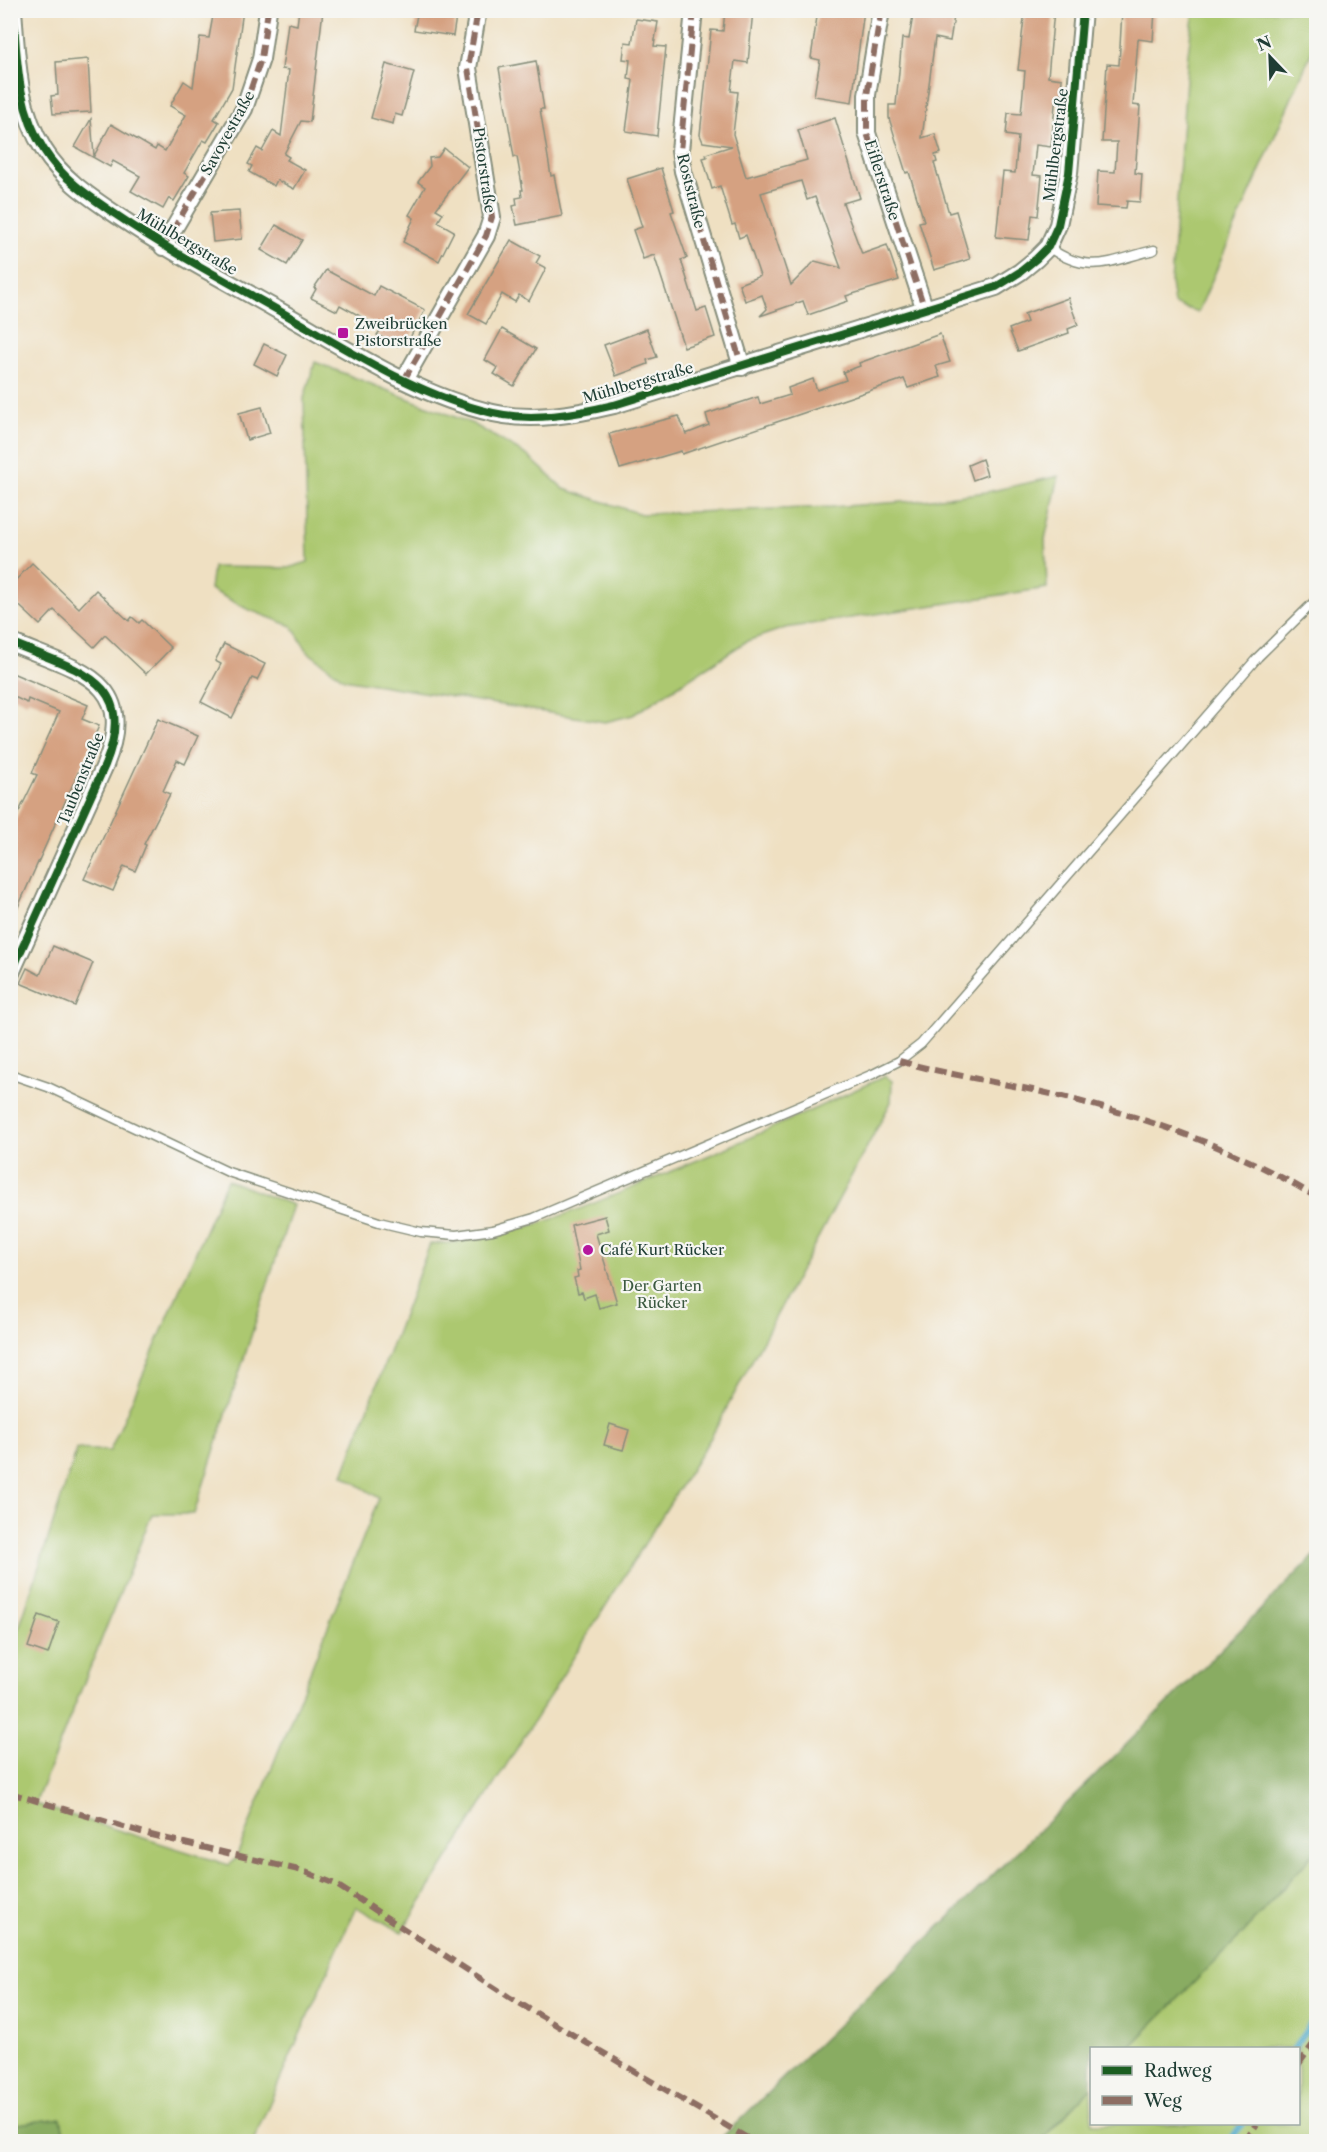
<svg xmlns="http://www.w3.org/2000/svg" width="1327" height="2152" font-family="'Libre Caslon Text',serif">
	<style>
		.green { fill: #acc86f; stroke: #668252; stroke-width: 1.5 }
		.forest { fill: #89ac62; stroke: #54744b; stroke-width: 1.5 }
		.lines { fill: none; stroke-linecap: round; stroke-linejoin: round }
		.stream { stroke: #4ba7c9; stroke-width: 6 }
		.building { fill: #d5a181; fill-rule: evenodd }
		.lane-casing { stroke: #878e7b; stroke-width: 11 }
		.street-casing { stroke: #878e7b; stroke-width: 20 }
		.lane { stroke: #fff; stroke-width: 8 }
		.street { stroke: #fff; stroke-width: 16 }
		.quiet { stroke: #8d6e63; stroke-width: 6; stroke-dasharray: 12 6; stroke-linecap: butt }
		.cycleway-casing { stroke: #f6f6f2; stroke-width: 11 }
		.cycleway { stroke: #1b5e20; stroke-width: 8 }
		.poi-dot { fill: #b5179e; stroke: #f6f6f2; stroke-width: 2 }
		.labels { text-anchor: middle; stroke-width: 4.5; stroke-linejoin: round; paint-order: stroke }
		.street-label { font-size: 15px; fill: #1f3d34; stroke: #f6f6f2 }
		.poi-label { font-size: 15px; fill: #1f3d34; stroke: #f6f6f2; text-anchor: start }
		.park-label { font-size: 15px; fill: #3b5940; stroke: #f6f6f2 }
	</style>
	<rect width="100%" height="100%" fill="#f6f6f2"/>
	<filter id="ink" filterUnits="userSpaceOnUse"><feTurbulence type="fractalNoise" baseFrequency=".0167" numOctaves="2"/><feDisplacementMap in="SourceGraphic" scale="12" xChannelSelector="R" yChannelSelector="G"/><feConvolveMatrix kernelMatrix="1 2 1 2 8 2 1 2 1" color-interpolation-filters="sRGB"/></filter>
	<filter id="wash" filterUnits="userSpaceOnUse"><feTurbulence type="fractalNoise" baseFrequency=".008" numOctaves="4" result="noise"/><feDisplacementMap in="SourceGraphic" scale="24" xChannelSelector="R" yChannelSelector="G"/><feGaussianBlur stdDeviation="1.35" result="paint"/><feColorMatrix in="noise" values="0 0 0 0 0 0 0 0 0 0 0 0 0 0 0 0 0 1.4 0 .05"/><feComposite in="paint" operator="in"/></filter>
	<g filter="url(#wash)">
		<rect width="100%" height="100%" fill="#efe0c2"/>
		<g class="green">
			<path d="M1194,11H1316V42L1198,312L1174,304L1171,283L1188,53Z"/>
			<path d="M315,362L473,424L528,456L564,489L641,514L831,507L916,501L987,492L1059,476L1045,539L1047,588L785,628L747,641L633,715L605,722L344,679L308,652L292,626L247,609L210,589L213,567L288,568L308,562L304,398Z"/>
			<path d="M885,1076L892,1081L891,1102L710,1439L402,1932L356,1907L253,2141H65L61,2118L11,2125V1653L77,1449L110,1451L227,1180L293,1205L194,1514H152L35,1804L229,1865L236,1858L379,1498L343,1475L430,1244C508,1241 576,1211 648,1181C728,1148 807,1113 885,1076Z"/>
			<path d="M1316,1851V2141L1041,2142L1091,2088L1092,2124H1298V2048H1129L1244,1932Z"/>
		</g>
		<g class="forest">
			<path d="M1316,1554V1851L1244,1932L1129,2048H1092L1091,2088L1041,2141L726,2142L721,2138L1094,1777Z"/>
			<path d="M61,2118L65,2141H11V2125Z"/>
		</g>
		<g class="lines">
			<g class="stream">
				<path d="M1294,2048L1316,2016"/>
				<path d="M1229,2142L1242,2124"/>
			</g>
		</g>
		<g id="blocks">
			<g class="building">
				<path d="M214,10H243L232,88L214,119L219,122L207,142L203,140L184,173L189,176L174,201L169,198L163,209L131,191L140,176L113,161L110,167L75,147L91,119L94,156L111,124L155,150L157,146L165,151L186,115L170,106L184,81L193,87L200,37L209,38Z"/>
				<path d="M299,10H323L310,122L301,121L284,154L289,157L287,160L305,170L294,189L277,180L274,186L249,172L252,166L248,164L257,148L262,151L273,131L281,136L289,70L282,69L288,23L297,25Z"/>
				<path d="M418,10H457L453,36L414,30Z"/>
				<path d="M725,10H753L748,63L735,61L731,91L738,92L733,134L746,177L807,160L798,130L835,118L860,198L843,203L862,254L887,245L899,280L846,296L848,301L808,315L803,301L760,316L767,309L762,295L745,301L739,284L760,276L746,235L739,238L735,224L732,225L720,186L712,189L703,158L707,157L706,154L732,146L703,142L700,135L711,30L723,31ZM801,181L807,200L815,197L841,268L815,261L791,285L761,193Z"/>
				<path d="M818,10H864L852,102L814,96L820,60L811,58Z"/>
				<path d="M914,10H955L950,41L935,38L922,138L935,134L941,153L935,155L937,162L934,163L949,213L956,211L970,259L934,270L919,222L924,221L909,172L906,173L889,118V105H896L902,38L909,39Z"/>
				<path d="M1025,10H1054L1048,77L1062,79L1061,96L1056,95L1051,147L1036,145L1033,175L1042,176L1038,216L1032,215L1029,240L996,237L1003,172L1015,173L1018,137L1006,135L1008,113L1021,114L1025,71L1018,70Z"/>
				<path d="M1122,10H1155L1153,41L1138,39L1133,105L1140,106L1135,173L1142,174L1140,202L1127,201L1126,208L1096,206L1098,171L1115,172L1117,142H1102L1107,64L1119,65Z"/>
				<path d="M636,19L658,22L654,46L666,47L657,136L626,131L633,80L628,79L630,60L623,59L625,42L632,43Z"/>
				<path d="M88,59L91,112L53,114L51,96L58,95L56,62Z"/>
				<path d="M536,61L544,109H540L542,121L551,176L554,175L562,216L517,225L513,206L517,205L516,198L522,197L521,190H523L517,157H514L499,68Z"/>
				<path d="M386,64L414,72L402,116L395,114L393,124L371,118Z"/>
				<path d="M444,148L468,167L436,209L443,213L438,222L454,231L439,261L403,242L414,218L409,215L425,187L418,182L430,166L429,158L438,157Z"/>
				<path d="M661,168L674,211L671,212L687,258L681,260L697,311L706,308L715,337L684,347L654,255L643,259L633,230L642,227L627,179Z"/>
				<path d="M239,211L242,239L213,242L210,213Z"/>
				<path d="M276,225L302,240L287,265L261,250Z"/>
				<path d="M511,240L540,256L536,263L546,268L529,301L519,295L515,302L502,294L486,324L468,314Z"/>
				<path d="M326,270L374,296L379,286L425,310L408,341L402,338L398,346L377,335L382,328L340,305L337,311L311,298L316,289L314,288Z"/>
				<path d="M1068,298L1078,325L1068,329L1069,333L1018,351L1009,329L1027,322L1024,314Z"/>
				<path d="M502,329L536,349L514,386L494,374L498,368L485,360Z"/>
				<path d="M647,329L657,357L647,360L648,364L616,376L604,345Z"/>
				<path d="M940,334L950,362L936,366L940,377L908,388L904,379L682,454L681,451L620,469L609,434L679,416L686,434L709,425L706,414L758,397L760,404L790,395L788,388L813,379L817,390L846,380L843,372L860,366L859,363Z"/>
				<path d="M264,344L287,355L277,376L254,364Z"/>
				<path d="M262,407L270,433L247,440L239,413Z"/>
				<path d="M982,459L987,475L973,480L968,465Z"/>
				<path d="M32,563L79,608L96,590L129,621L132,617L139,623L142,620L171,648L146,674L105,635L94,647L54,610L40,625L10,597V586Z"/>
				<path d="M224,644L265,664L257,680L252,678L232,718L201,702L221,664L215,661Z"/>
				<path d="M10,672L88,705L82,719L99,726L10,925V830L37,775L32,773L59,712L28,699L27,703L10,695Z"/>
				<path d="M158,719L198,736L185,764L177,760L163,791L170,794L144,844L146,845L135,871L124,866L113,891L84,879Z"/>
				<path d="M53,946L93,963L75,1006L20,983L27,968L40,975Z"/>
				<path d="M605,1216L609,1230L596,1234L617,1303L599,1308L595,1294L584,1298L582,1292L578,1293L574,1278L578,1277L577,1271L580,1270L571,1225Z"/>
				<path d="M610,1424L629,1430L623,1450L604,1445Z"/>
				<path d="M39,1615L59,1622L48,1654L28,1647Z"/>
			</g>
		</g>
	</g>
	<g filter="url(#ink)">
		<use href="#blocks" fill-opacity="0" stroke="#878e7b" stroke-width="1.5"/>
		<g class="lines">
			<defs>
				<g id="lane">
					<path d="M1048,247C1089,276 1109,261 1154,250"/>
					<path d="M10,1074L48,1087L228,1172L379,1222L421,1232L456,1235L493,1230L534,1218L873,1074L899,1061L921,1044L1258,657L1316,600"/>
				</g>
				<g id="street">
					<path d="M13,10C17,59 17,108 44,150C62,179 90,197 118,216C168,250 221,278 274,308C344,347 414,395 493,413C533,422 576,414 614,405L996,287L1020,272L1036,259L1048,247L1058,225L1069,173L1083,10"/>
					<path d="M694,10L680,151L683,171L742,367"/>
					<path d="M881,10L867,95V133L925,310"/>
					<path d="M163,247L244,109L261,59L268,10"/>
					<path d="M404,380L486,236L492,217L468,68L478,10"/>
					<path d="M10,642C75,670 140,679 105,765L10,975"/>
				</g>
			</defs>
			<use href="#lane" class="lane-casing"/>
			<use href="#street" class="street-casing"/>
			<use href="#lane" class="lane"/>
			<use href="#street" class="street"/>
			<g class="quiet">
				<path d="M694,10L680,151L683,171L742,367"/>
				<path d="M881,10L867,95V133L925,310"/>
				<path d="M163,247L244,109L261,59L268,10"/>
				<path d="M404,380L486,236L492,217L468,68L478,10"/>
				<path d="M899,1061C952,1076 1006,1083 1059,1096C1148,1118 1238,1149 1316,1197"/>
				<path d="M10,1793L151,1835L303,1871L335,1884L509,1997L754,2142"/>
				<path d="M1298,2065L1316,2040"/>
				<path d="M1244,2142L1257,2124"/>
			</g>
			<defs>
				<g id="cycleway">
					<path d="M13,10C17,59 17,108 44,150C62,179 90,197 118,216C168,250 221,278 274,308C344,347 414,395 493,413C533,422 576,414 614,405L996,287L1020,272L1036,259L1048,247L1058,225L1069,173L1083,10"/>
					<path d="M10,642C75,670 140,679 105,765L10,975"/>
				</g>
			</defs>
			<use href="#cycleway" class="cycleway-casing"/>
			<use href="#cycleway" class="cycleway"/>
		</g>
	</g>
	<g class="poi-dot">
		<rect x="337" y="327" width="12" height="12" rx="3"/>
		<circle cx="588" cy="1250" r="6"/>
	</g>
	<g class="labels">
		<g class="street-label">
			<text transform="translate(228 133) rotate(-61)" y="5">Savoyestraße</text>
			<text transform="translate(1056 145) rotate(-83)" y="5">Mühlbergstraße</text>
			<text transform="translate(484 170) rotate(82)" y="5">Pistorstraße</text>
			<text transform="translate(882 180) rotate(72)" y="5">Eiflerstraße</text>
			<text transform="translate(691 191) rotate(76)" y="5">Roststraße</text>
			<text transform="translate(187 242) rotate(31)" y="5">Mühlbergstraße</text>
			<text transform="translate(638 383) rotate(-16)" y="5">Mühlbergstraße</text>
			<text transform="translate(81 779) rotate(-68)" y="5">Taubenstraße</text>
		</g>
		<g class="poi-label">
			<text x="355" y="329">Zweibrücken<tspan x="355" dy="17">Pistorstraße</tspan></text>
			<text x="600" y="1255">Café Kurt Rücker</text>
		</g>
		<g class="park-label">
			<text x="662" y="1291">Der Garten<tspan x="662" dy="17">Rücker</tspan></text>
		</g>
	</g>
	<rect width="1327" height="2152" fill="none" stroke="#f6f6f2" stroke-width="36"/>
	<rect x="1090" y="2047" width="210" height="78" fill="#f6f6f2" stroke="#a0aca6" stroke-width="1.5"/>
	<rect x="1102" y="2066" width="30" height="9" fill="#1b5e20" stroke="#a0aca6" stroke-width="1.5"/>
	<text x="1144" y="2077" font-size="18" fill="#1f3d34">Radweg</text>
	<rect x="1102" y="2096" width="30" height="9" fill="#8d6e63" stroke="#a0aca6" stroke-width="1.5"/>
	<text x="1144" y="2107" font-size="18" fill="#1f3d34">Weg</text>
	<g transform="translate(1270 57) rotate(337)" stroke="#f6f6f2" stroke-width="4.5" paint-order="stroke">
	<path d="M0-4.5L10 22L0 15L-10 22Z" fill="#1f3d34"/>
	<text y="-9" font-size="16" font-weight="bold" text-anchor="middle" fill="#1f3d34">N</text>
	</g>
</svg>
